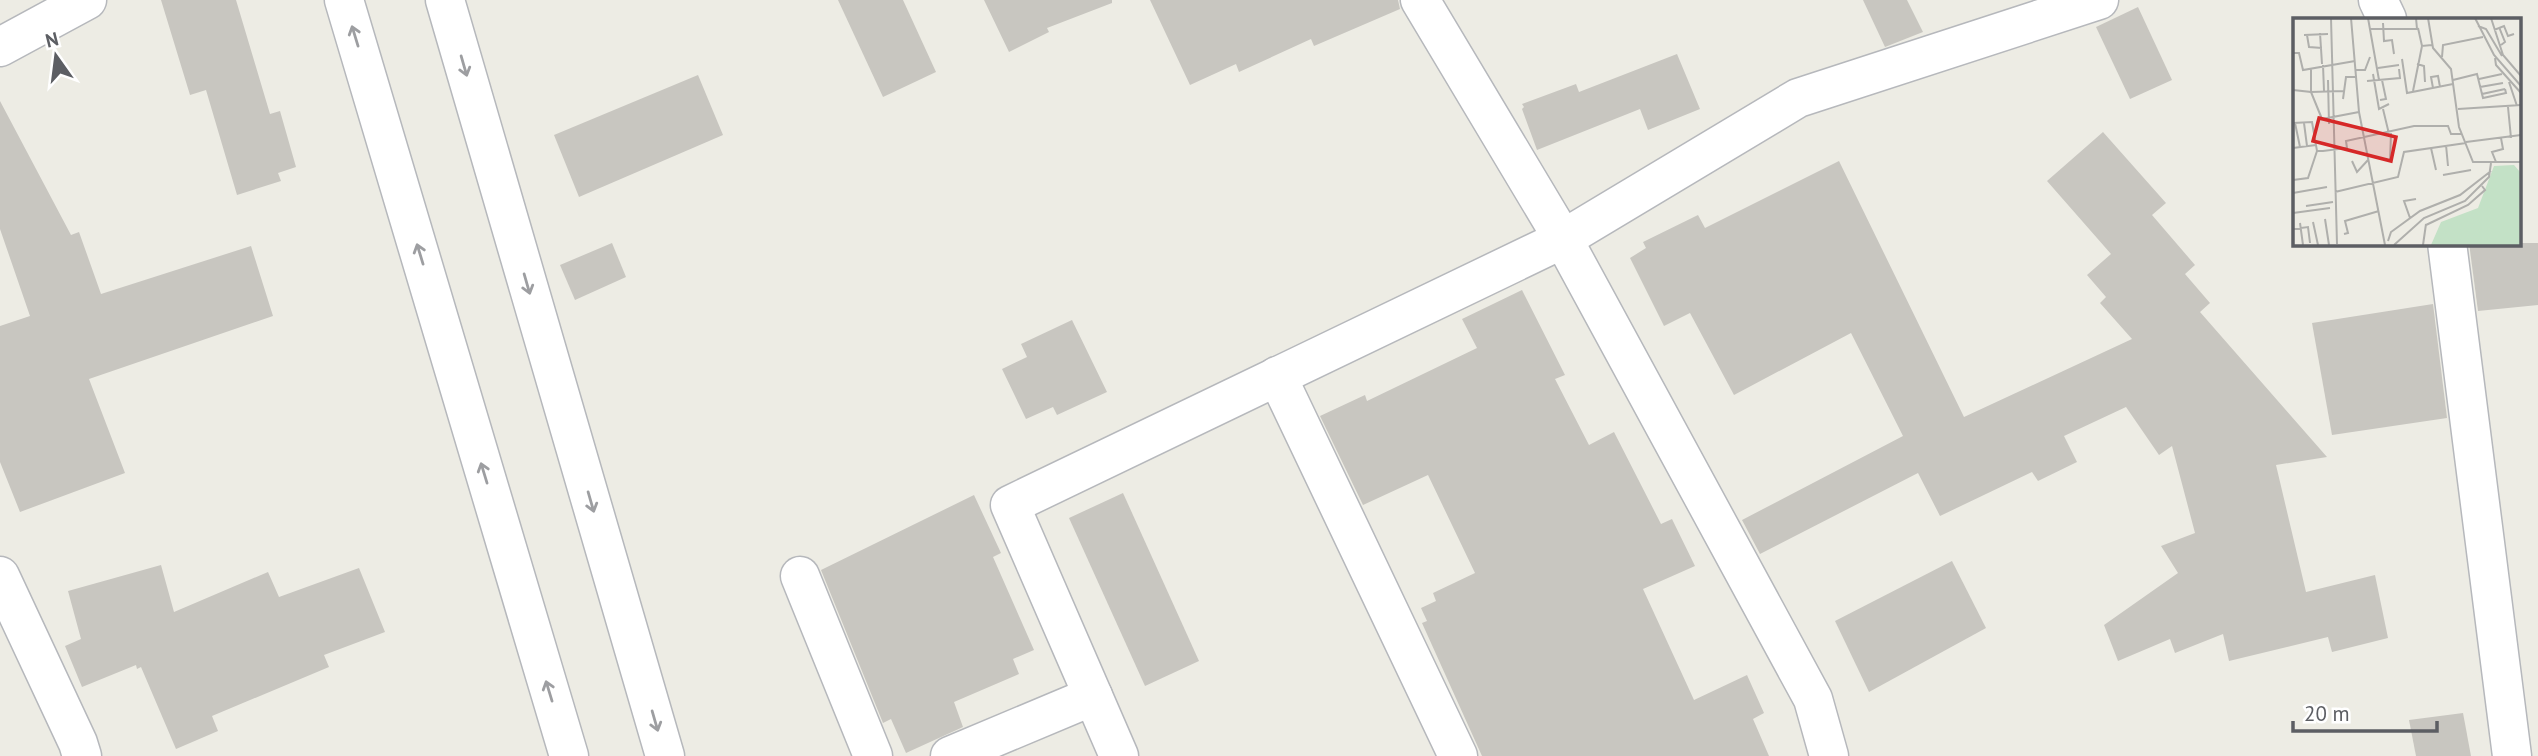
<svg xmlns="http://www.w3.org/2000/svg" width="2538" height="756" font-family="'PT Sans',sans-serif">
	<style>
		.building { fill: #c8c6c0 }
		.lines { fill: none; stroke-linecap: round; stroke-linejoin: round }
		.minor-casing { stroke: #b6b8bc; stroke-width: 41 }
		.minor { stroke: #fff; stroke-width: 38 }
		.oneway { stroke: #9d9ea1 }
		.inset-road { fill: none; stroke: #afafac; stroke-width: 2 }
		.view { fill: #d62828; fill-opacity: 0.15; stroke: #d62828; stroke-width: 3.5 }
		.inset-edge { fill: none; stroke: #5c5e63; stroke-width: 3.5 }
	</style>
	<rect width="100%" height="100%" fill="#edece4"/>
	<g class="building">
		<path d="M161,0H236L270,114L280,111L296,167L278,173L281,181L237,195L206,90L190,95Z"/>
		<path d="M838,0H903L936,72L883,97Z"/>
		<path d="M984,0H1112V3L1047,28L1049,32L1009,52Z"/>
		<path d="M1150,0H1398L1400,9L1314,46L1311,39L1239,72L1236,64L1190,85Z"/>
		<path d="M1863,0H1907L1923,32L1885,47Z"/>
		<path d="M2138,7L2172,80L2130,99L2096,27Z"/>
		<path d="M1677,54L1700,109L1648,130L1640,109L1537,150L1522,109L1524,107L1522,104L1576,84L1579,92Z"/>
		<path d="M698,75L723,135L579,197L554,135Z"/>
		<path d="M0,101L71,235L79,232L101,294L251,246L273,316L89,379L125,473L20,512L0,462V326L30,316L0,229Z"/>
		<path d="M2103,132L2166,203L2152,215L2195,265L2185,274L2210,303L2200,312L2327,457L2276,465L2306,592L2375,575L2388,638L2332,652L2328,637L2229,661L2223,634L2175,653L2170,639L2118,661L2104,625L2178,573L2161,546L2195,533L2172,446L2159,455L2126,407L2064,436L2077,462L2038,481L2032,472L1940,516L1918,473L1760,554L1742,520L1903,436L1851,333L1734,395L1690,313L1664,326L1630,258L1646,248L1643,242L1698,215L1705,228L1839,161L1964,417L2132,339L2100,303L2106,297L2087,275L2111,254L2047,181Z"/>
		<path d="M612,243L626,277L575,300L560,265Z"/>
		<path d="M2469,243H2538V305L2478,311Z"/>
		<path d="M1522,290L1565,375L1555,379L1589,445L1614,432L1661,524L1672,519L1695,566L1643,589L1694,700L1747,675L1764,713L1753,719L1769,756H1482L1422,623L1427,621L1421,608L1436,601L1433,593L1475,573L1428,475L1363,505L1320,416L1365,395L1367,401L1477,348L1462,319Z"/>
		<path d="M2433,304L2447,418L2332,435L2312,323Z"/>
		<path d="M1072,320L1107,392L1057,415L1053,407L1026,419L1002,369L1027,357L1021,344Z"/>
		<path d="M1123,493L1199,661L1145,686L1069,518Z"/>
		<path d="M974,495L1001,553L993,557L1034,650L1013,659L1019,674L954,702L963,727L906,753L891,719L883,723L821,570Z"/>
		<path d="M1952,561L1986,628L1869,692L1835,621Z"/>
		<path d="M161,565L174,612L268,572L279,597L359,568L385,632L324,655L329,667L212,716L218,731L176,749L141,667L137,669L136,665L82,687L65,646L81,639L68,591Z"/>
		<path d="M2463,713L2471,756H2416L2409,720Z"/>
	</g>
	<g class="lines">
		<defs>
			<g id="minor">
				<path d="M344,0L569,756"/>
				<path d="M445,0L665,756"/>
				<path d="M1420,0L1563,239L1813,699L1829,756"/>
				<path d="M2378,0L2387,19"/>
				<path d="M0,47L87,0"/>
				<path d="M2447,243L2512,756"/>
				<path d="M1277,376L1458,756"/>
				<path d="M0,576L78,743L82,756"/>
				<path d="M800,576L873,756"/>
				<path d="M1093,696L1119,756"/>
				<path d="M950,756L1093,696L1010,505L1563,239L1798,98L2099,0"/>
			</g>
		</defs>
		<use href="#minor" class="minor-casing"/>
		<use href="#minor" class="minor"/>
	</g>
	<defs><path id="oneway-shaft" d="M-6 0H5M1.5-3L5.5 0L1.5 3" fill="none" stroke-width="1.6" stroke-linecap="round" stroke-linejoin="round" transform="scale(1.75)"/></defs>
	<g class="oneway">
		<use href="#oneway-shaft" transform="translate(355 36) rotate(-107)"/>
		<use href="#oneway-shaft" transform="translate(464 66) rotate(74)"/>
		<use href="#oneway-shaft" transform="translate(420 254) rotate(-107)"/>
		<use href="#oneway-shaft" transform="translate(527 284) rotate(74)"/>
		<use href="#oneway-shaft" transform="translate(484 473) rotate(-107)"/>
		<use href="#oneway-shaft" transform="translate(591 502) rotate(74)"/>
		<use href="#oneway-shaft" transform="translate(549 691) rotate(-107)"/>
		<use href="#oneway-shaft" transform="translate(655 721) rotate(74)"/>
	</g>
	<g transform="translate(2293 18)">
		<rect width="228" height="228" fill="#edece4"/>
		<path d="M221,147L227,154V227H138L148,204L185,190L201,148Z" fill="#c3e1c6"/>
		<path class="inset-road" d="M38,0L44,226M58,0L66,94L92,227M75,0L86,62M135,0L140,30L158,51L166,109L180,144H228M182,0L201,37L228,68M198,0L210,37L228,58M90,5L91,23L99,22L101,36M185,8L193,11L209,38M206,9L212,24L208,27M125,10L129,28L139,27M77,11H124L123,0M201,12L211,8L215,18L221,16M27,15L29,46M11,17L35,16M14,17L16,29L29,30M0,35H6L10,52L62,43M149,39L150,27L190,19M202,40L203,47L228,75M109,41L114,75L160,66M124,46L131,48L132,64M30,47L31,73M85,50L106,47M18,51V74L51,73M63,52H72L77,39M80,56L86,91L96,86M186,61L209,56M35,62L36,106M160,62L184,56L189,76L212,71M74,63L107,60L106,51M216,64L224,88M187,69L210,65M140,70L138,59L145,58L147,69M0,72L18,74L29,101L66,94M120,73L129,28M189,76L190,80L213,75L212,71M50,81L53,59H63M87,82L93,81L89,62M215,89L218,120M90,91L96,116M165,91L228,87M0,105L19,104L24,133H30L54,130L53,123L121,108H155L158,116H169M2,105L7,129M11,105L14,128M173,124L228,117M153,127L155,148M0,130L23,127M138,130L143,152M59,143L64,154L75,142M97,143L98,115M203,144L199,134L210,131L208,120M150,157L178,152M0,162L15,160L24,133M42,174L105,159L111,134L173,125M0,175L34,169M13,188L40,184M0,195L37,190M117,200L111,183L123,181M32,201L36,227M20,204L25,227M7,205L10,227M133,207L175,187L192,172L189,168M0,211L15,209L17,225M51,216L55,215L52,203L86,193M95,223L98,214L127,193L167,177L198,153M101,227L131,200L172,183L196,159L198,145M130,227L133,206"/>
		<path class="view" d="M26,100L103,119L98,143L20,123Z"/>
		<rect width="228" height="228" class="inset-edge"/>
	</g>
	<g transform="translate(56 56) rotate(346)" stroke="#ffffff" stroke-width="5" paint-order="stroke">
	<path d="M0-5L12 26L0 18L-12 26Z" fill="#5c5e63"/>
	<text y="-10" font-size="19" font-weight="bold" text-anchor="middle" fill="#5c5e63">N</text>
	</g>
	<path d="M2293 721v10h144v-10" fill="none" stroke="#5c5e63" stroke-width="3.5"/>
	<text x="2304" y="721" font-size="21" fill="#5c5e63" stroke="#ffffff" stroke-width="5" paint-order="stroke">20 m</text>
</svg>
